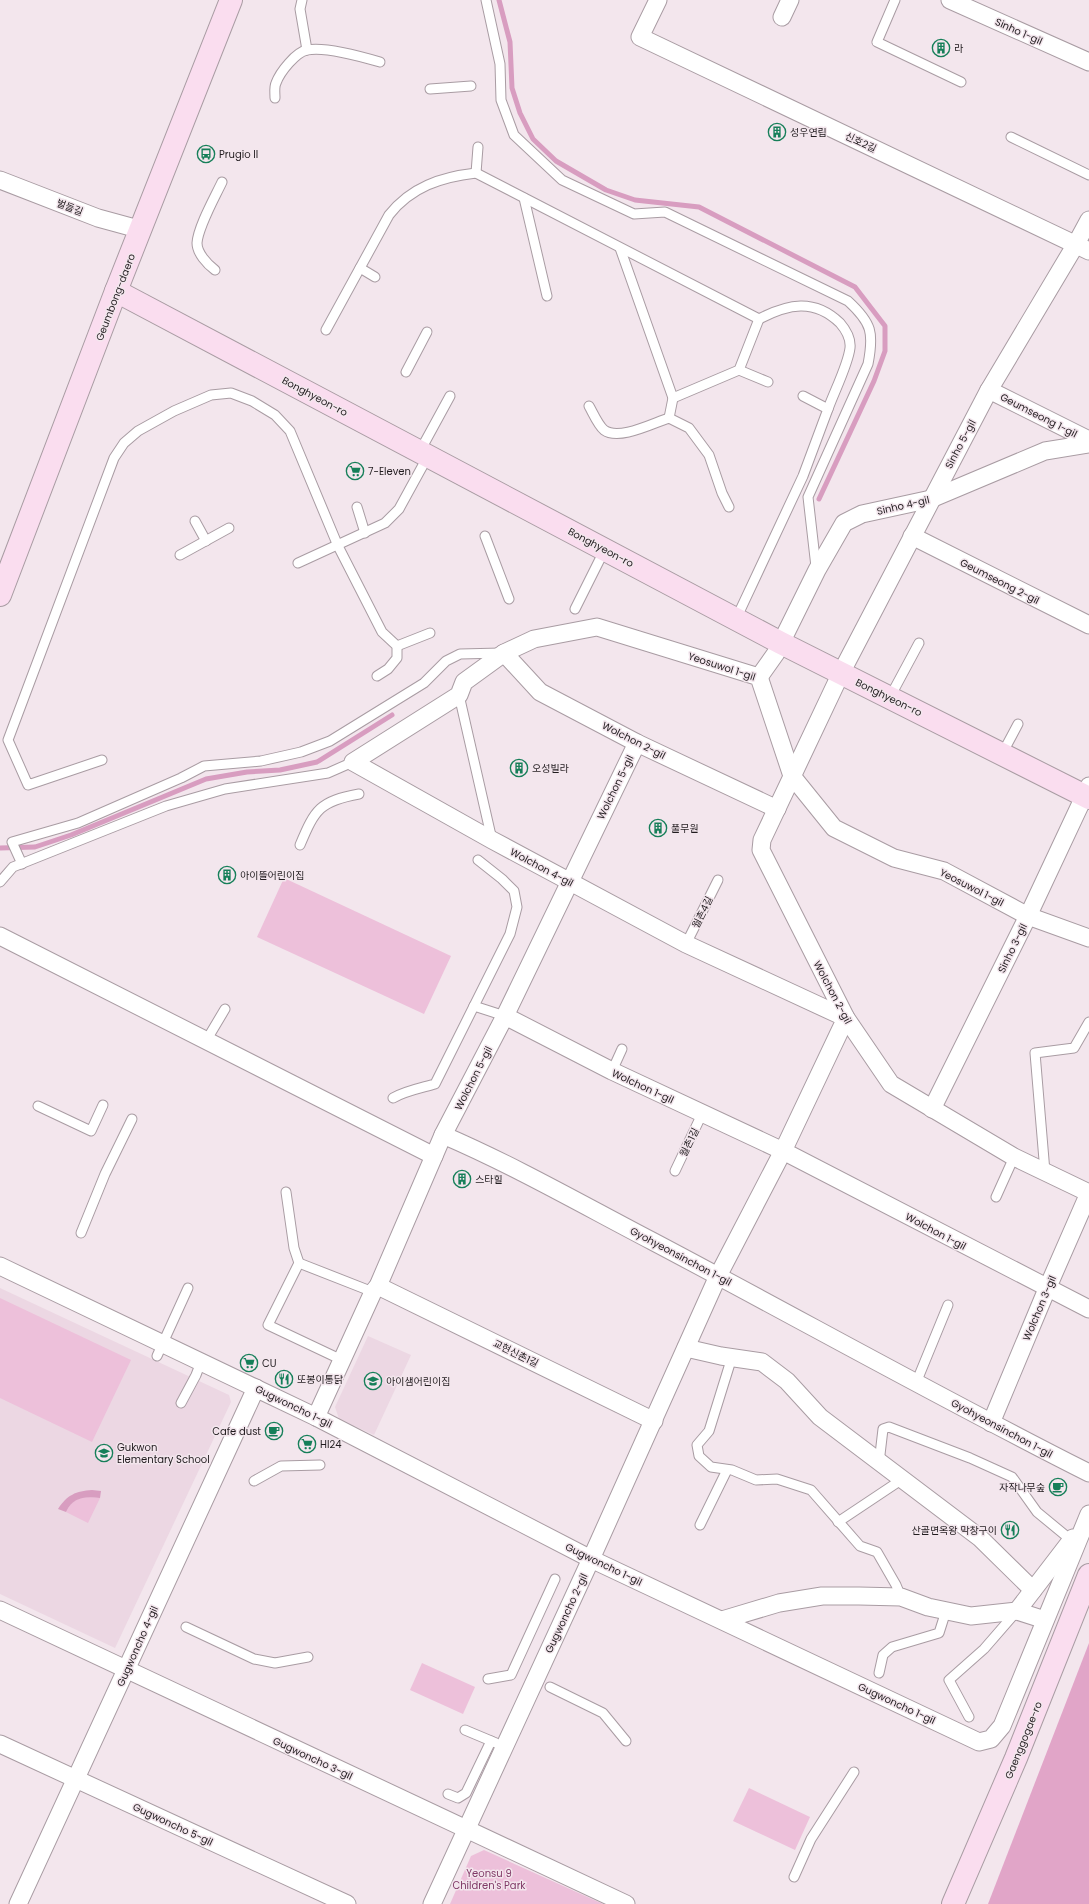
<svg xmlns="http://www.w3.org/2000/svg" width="1089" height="1904" font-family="Poppins,'Noto Sans KR',sans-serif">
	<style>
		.built { fill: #ecd7e3 }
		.green { fill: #edc0da }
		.forest { fill: #e1a5c8 }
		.water { fill: #d89dc0 }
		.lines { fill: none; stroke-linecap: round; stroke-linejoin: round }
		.stream { stroke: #d89dc0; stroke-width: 5 }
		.lane-casing { stroke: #a99ca3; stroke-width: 11 }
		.street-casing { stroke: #a99ca3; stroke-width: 19 }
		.secondary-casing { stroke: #a99ca3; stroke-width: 24 }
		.lane { stroke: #fff; stroke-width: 9 }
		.street { stroke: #fff; stroke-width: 17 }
		.secondary { stroke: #faddef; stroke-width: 22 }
		.labels { text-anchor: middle; stroke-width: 3; stroke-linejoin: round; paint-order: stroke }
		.street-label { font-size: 10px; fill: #211c1f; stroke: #f3e6ed }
		.poi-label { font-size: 10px; fill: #211c1f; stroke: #f3e6ed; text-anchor: start }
		.park-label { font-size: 10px; fill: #803a67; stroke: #f3e6ed }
	</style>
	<rect width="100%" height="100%" fill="#f3e6ed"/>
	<g class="built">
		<path d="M0,1288L229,1395L231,1402L115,1648L0,1594Z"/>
		<path d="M368,1336L411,1355L374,1435L339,1419L335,1407Z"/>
	</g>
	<g class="green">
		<path d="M284,878L451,956L424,1014L257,937Z"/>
		<path d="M0,1298L131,1360L92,1442L0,1398Z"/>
		<path d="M89,1497L100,1498L88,1523L66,1512C71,1501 77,1498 89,1497Z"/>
		<path d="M422,1663L475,1687L463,1714L410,1690Z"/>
		<path d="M749,1788L810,1817L795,1850L733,1821Z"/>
		<path d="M484,1850L603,1904H450L471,1856Z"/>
	</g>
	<path class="forest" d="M1089,1643V1904H988Z"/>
	<path class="water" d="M92,1490L101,1491L100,1498C85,1496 73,1497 66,1512L58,1509C67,1495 76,1491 92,1490Z"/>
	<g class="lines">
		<g class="stream">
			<path d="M499,0L510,42L512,88L520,113L533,139L556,161L606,190L635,200L699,207L855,287L885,326V351L874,381L819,499"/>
			<path d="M0,848L35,847L71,835L206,779L247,772L280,770L317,762L392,715"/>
		</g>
		<defs>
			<g id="lane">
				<path d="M302,0L300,9L307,50"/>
				<path d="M486,0L500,64L501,100L514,135L562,180L634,214L665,212L848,301C872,323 874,333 868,364L808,497L816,567"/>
				<path d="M895,0L877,42L961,82"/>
				<path d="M430,89L471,86"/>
				<path d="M275,98C275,93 274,87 276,83C280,72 296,52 307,50C325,46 363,57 380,62"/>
				<path d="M1011,137L1089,175"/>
				<path d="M476,173L478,147"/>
				<path d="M524,198L547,296"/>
				<path d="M620,248L673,398L739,370L759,319"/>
				<path d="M360,268L375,277"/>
				<path d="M215,270C207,264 197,253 197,243C198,227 215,197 222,182"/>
				<path d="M326,330L389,215C411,187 441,177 476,173L759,319C788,304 814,298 840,323C846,330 851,339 850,348C848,365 834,392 828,409"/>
				<path d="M739,370L768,382"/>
				<path d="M406,372L427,332"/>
				<path d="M589,406C593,413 598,425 604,430C619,441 653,423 669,418L689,428L709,455L722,493L729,507"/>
				<path d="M669,418L673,398"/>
				<path d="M420,451L450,396"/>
				<path d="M357,507L365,533"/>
				<path d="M195,521L206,541"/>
				<path d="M485,536L509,599"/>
				<path d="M180,555L229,528"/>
				<path d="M298,563L385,523L399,509L428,456"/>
				<path d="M575,609L605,549"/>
				<path d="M736,619L803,476L828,409L803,396"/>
				<path d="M397,646L430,633"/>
				<path d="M459,695L492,840"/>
				<path d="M890,697L919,643"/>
				<path d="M1002,754L1018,724"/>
				<path d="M102,760L28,785L8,740L114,458L124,443L138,431L174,411L211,395L231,393L252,401L275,415L290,431L338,546L382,632L397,646V658L388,669L377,676"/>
				<path d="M300,845C315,809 320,801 359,794"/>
				<path d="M22,864L12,842L78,823L181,778L204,766L261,761L301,752L330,741L424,683L446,661L460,654L501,653"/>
				<path d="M0,882L13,867L166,806L225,789L328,773L353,762"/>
				<path d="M686,944L718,880"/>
				<path d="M474,1006L505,1016"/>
				<path d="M206,1041L225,1009"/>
				<path d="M612,1071L622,1049"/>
				<path d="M393,1098C405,1091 421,1088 435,1084L510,934L517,907L514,891L502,879L478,860"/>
				<path d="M38,1106L91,1131L103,1105"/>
				<path d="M675,1171L702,1114"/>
				<path d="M1045,1172L1035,1053L1074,1048L1089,1022"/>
				<path d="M286,1192L294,1248L299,1263"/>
				<path d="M996,1197L1014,1157"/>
				<path d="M81,1233L105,1174L132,1119"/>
				<path d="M157,1356L188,1288"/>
				<path d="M732,1357L709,1431L697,1445L699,1456L711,1467L732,1470L756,1480L777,1479L811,1490L860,1546L877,1552L896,1585L901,1597"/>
				<path d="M342,1360L268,1325L299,1263L373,1292"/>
				<path d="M916,1383L948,1305"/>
				<path d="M181,1403L196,1375L201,1362"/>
				<path d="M879,1463L883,1429L889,1427L970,1458L1012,1477L1037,1512L1071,1540"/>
				<path d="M254,1481L281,1466L320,1465"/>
				<path d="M838,1522L901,1480"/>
				<path d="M700,1525L727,1470"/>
				<path d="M186,1627L254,1659L275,1663L308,1657"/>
				<path d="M879,1673L883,1655L892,1647L939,1633L946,1611"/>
				<path d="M488,1679L511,1675L555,1579"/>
				<path d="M550,1687L603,1713L626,1741"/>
				<path d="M969,1717L949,1680L984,1649L1017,1611"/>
				<path d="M465,1730L496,1743"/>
				<path d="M448,1794L458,1798L466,1793L491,1741"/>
				<path d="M794,1877L811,1839L854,1772"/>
			</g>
			<g id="street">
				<path d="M658,0L640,37L1089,251"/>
				<path d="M950,0L1089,62"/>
				<path d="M782,17L790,0"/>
				<path d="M0,180L98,218L142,230"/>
				<path d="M989,390L1089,440"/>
				<path d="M912,536L1089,625"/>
				<path d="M504,653L540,692L637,743L777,809"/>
				<path d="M759,677L776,653L817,570L844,523L862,514L931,499L1045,451L1089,444"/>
				<path d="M0,936L434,1156"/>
				<path d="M505,1016L612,1071L783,1151L1089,1309"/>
				<path d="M932,1109L1028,916L1089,786"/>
				<path d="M443,1135C515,1166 583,1205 652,1241C798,1318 942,1399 1089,1473"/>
				<path d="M0,1266L316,1417L591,1559L979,1742L991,1739L1002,1726L1089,1514"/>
				<path d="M378,1286L654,1421"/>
				<path d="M686,1348L721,1356L762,1362L787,1381L820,1417L980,1538L1033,1590"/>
				<path d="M316,1417L373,1292L378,1286L443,1135L505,1016L637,743"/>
				<path d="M991,1423L1047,1289L1089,1193L1014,1157L891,1084L846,1018L761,850L762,840L841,673L989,390L1076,244L1089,220"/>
				<path d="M0,1610L626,1904"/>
				<path d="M1017,1611L1073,1538"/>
				<path d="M722,1620L779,1603L822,1596H859L901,1597L928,1607L971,1616L1017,1611L1045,1620"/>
				<path d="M0,1744L347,1904"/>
				<path d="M18,1904L256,1388"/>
				<path d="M432,1904L591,1559L718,1276L783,1151L846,1018L686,944L492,840L353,762L459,695L464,682L504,653L534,639L597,627L759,677L792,776L834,828L894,858L944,871L1028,916L1089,938"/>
			</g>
			<g id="secondary">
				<path d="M116,291L781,643L1089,798"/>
				<path d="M0,595L116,291L231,0"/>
				<path d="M953,1904L1016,1758L1089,1575"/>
			</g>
		</defs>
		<use href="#lane" class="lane-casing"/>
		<use href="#street" class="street-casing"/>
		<use href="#secondary" class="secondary-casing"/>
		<use href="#lane" class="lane"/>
		<use href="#street" class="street"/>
		<use href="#secondary" class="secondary"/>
	</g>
	<defs>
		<symbol id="building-ring" viewBox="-11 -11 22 22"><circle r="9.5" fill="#f3e6ed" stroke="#167f59" stroke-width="1.5"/><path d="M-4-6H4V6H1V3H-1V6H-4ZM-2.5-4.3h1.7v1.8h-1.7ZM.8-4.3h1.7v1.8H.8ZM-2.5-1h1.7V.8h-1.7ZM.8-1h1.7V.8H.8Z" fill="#167f59"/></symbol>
		<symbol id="bus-ring" viewBox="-11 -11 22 22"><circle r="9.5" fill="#f3e6ed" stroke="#167f59" stroke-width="1.5"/><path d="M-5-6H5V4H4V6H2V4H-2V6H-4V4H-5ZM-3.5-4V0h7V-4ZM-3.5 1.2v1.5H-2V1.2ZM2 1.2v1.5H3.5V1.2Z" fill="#167f59"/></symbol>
		<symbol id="supermarket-ring" viewBox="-11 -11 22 22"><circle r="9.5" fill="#f3e6ed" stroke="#167f59" stroke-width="1.5"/><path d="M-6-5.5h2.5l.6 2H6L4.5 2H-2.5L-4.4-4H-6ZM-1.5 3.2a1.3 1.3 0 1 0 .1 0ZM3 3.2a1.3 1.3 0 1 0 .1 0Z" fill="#167f59"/></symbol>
		<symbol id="restaurant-ring" viewBox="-11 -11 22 22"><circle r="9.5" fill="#f3e6ed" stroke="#167f59" stroke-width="1.5"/><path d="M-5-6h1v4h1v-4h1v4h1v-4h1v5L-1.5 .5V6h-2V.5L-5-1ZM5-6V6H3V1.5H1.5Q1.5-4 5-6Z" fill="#167f59"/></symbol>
		<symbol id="school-ring" viewBox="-11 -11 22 22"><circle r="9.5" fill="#f3e6ed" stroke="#167f59" stroke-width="1.5"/><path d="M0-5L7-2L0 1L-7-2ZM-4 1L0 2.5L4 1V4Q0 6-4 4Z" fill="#167f59"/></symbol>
		<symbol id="cafe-ring" viewBox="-11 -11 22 22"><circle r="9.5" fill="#f3e6ed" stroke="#167f59" stroke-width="1.5"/><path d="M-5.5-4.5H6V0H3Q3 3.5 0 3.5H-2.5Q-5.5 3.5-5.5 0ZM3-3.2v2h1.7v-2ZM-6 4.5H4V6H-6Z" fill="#167f59"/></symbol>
	</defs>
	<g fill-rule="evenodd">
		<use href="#building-ring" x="931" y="38" width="20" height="20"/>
		<use href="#building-ring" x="767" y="122" width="20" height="20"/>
		<use href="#bus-ring" x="196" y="144" width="20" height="20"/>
		<use href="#supermarket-ring" x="345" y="461" width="20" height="20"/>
		<use href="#building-ring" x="509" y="758" width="20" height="20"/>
		<use href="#building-ring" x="648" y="818" width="20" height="20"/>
		<use href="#building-ring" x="217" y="865" width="20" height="20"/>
		<use href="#building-ring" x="452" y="1169" width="20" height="20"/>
		<use href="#supermarket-ring" x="239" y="1353" width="20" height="20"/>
		<use href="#restaurant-ring" x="274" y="1369" width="20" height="20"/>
		<use href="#school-ring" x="363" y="1371" width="20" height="20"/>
		<use href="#cafe-ring" x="264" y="1421" width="20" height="20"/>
		<use href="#supermarket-ring" x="297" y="1434" width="20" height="20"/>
		<use href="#school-ring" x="94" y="1443" width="20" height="20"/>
		<use href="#cafe-ring" x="1048" y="1477" width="20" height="20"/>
		<use href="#restaurant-ring" x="1000" y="1520" width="20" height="20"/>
	</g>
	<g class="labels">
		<g class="street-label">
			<text transform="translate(1019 31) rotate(24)" y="4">Sinho 1-gil</text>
			<text transform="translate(861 142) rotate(25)" y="4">신호2길</text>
			<text transform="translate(70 207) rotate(21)" y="4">벌들길</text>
			<text transform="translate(115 297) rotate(-69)" y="4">Geumbong-daero</text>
			<text transform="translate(315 396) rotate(28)" y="4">Bonghyeon-ro</text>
			<text transform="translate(1039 415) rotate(27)" y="4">Geumseong 1-gil</text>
			<text transform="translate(960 444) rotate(-62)" y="4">Sinho 5-gil</text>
			<text transform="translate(903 505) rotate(-13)" y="4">Sinho 4-gil</text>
			<text transform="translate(601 547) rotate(28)" y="4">Bonghyeon-ro</text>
			<text transform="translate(1000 581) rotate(27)" y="4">Geumseong 2-gil</text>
			<text transform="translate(722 666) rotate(18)" y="4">Yeosuwol 1-gil</text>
			<text transform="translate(889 697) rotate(26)" y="4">Bonghyeon-ro</text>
			<text transform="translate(634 740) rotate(27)" y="4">Wolchon 2-gil</text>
			<text transform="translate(615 787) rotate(-64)" y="4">Wolchon 5-gil</text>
			<text transform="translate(542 867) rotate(28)" y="4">Wolchon 4-gil</text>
			<text transform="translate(972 887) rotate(27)" y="4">Yeosuwol 1-gil</text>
			<text transform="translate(702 912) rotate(-64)" y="4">월촌4길</text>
			<text transform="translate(1012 948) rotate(-64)" y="4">Sinho 3-gil</text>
			<text transform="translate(833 992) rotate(62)" y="4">Wolchon 2-gil</text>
			<text transform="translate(473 1078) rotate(-63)" y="4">Wolchon 5-gil</text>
			<text transform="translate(643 1086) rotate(25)" y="4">Wolchon 1-gil</text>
			<text transform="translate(689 1142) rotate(-64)" y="4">월촌1길</text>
			<text transform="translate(936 1231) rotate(28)" y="4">Wolchon 1-gil</text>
			<text transform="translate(681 1256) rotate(28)" y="4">Gyohyeonsinchon 1-gil</text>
			<text transform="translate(1039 1308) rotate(-67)" y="4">Wolchon 3-gil</text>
			<text transform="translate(516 1353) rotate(26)" y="4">교현신촌1길</text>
			<text transform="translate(294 1406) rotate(26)" y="4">Gugwoncho 1-gil</text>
			<text transform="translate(1002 1428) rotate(28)" y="4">Gyohyeonsinchon 1-gil</text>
			<text transform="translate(604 1564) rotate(26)" y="4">Gugwoncho 1-gil</text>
			<text transform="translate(566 1613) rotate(-65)" y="4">Gugwoncho 2-gil</text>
			<text transform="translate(137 1646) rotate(-66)" y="4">Gugwoncho 4-gil</text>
			<text transform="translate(897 1703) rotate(25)" y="4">Gugwoncho 1-gil</text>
			<text transform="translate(1023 1740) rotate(-68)" y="4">Gaenggogae-ro</text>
			<text transform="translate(313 1758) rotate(25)" y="4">Gugwoncho 3-gil</text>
			<text transform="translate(173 1824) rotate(25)" y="4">Gugwoncho 5-gil</text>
		</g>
		<g class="poi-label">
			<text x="954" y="52">라</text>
			<text x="790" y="136">성우연립</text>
			<text x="219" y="158">Prugio II</text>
			<text x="368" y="475">7-Eleven</text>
			<text x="532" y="772">오성빌라</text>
			<text x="671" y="832">풀무원</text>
			<text x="240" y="879">아이뜰어린이집</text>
			<text x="475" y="1183">스타힐</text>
			<text x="262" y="1367">CU</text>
			<text x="297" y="1383">또봉이통닭</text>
			<text x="386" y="1385">아이샘어린이집</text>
			<text x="261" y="1435" text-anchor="end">Cafe dust</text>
			<text x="320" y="1448">HI24</text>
			<text x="117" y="1451">Gukwon<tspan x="117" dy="12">Elementary School</tspan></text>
			<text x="1045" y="1491" text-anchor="end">자작나무숲</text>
			<text x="997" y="1534" text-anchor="end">산골면옥왕 막창구이</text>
		</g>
		<g class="park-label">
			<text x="489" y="1877">Yeonsu 9<tspan x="489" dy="12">Children's Park</tspan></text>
		</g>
	</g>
</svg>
